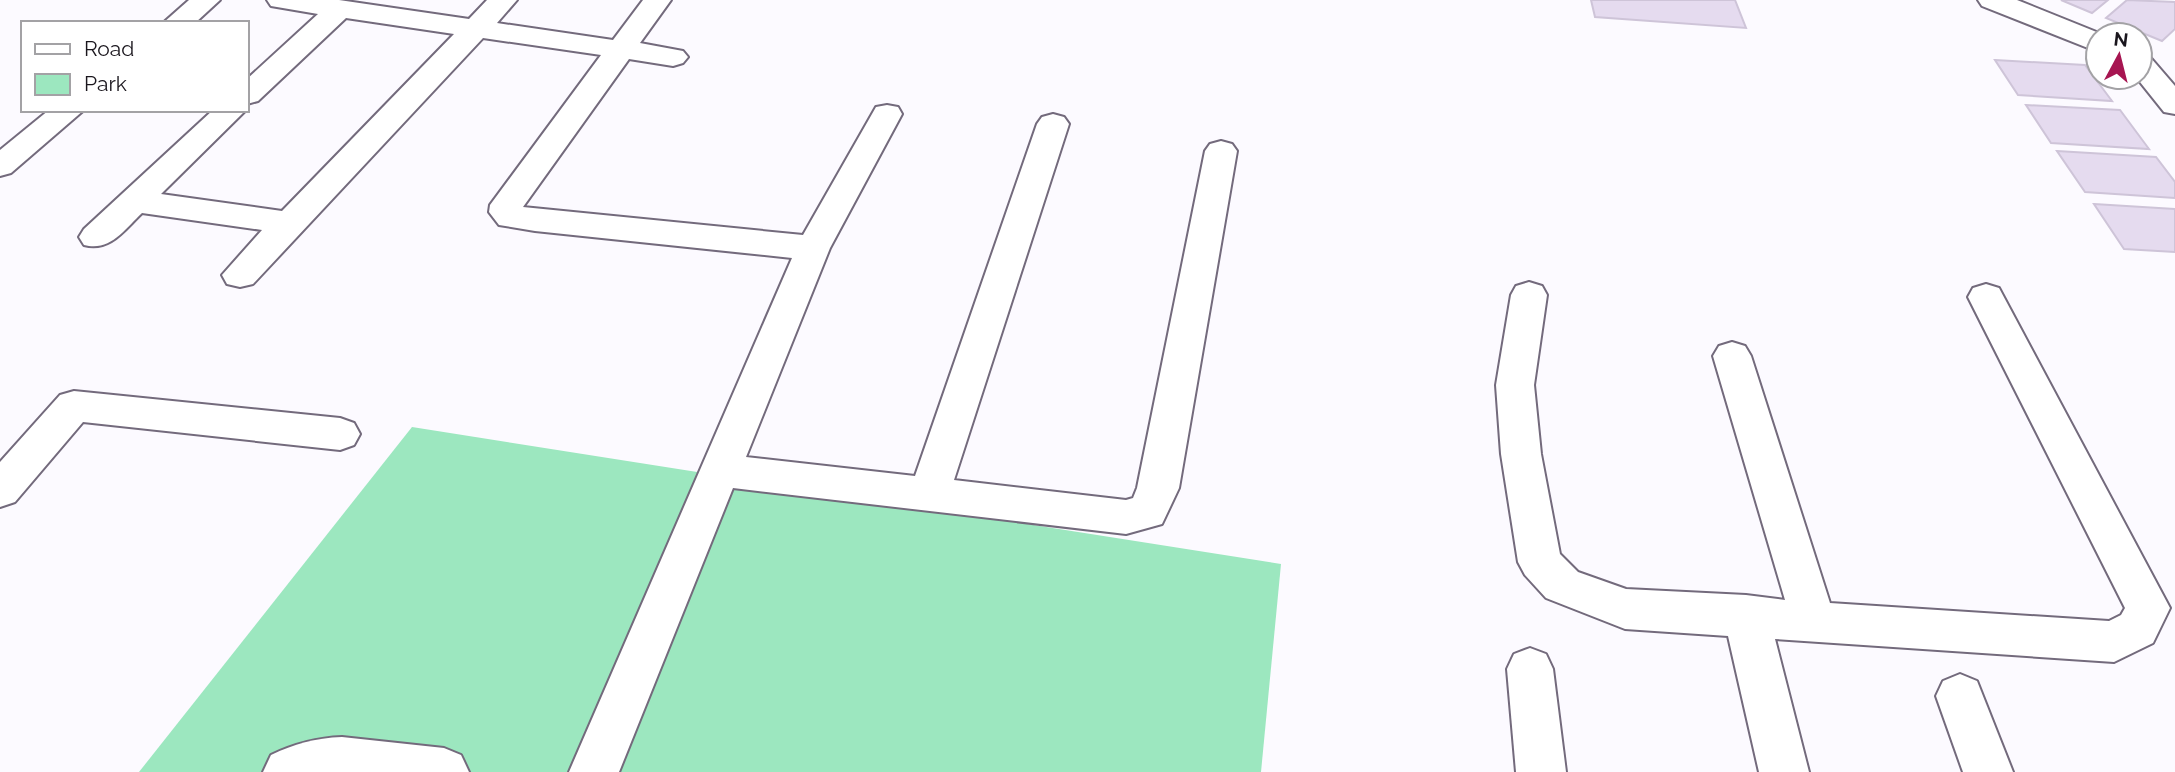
<svg xmlns="http://www.w3.org/2000/svg" width="2175" height="772" font-family="Raleway,sans-serif">
	<style>
		.green { fill: #9ce7bf }
		.building { fill: #e5dbef; stroke: #cec4d8; stroke-width: 2 }
		.lines { fill: none; stroke-linecap: round; stroke-linejoin: round }
		.minor-casing { stroke: #736a7c; stroke-width: 4 }
		.minor { fill: #fff; fill-rule: evenodd }
	</style>
	<rect width="100%" height="100%" fill="#fcfaff"/>
	<path class="green" d="M412,427L1281,564L1261,772H139Z"/>
	<g class="building">
		<path d="M1591,0H1735L1746,28L1595,17Z"/>
		<path d="M2061,0H2108L2092,13Z"/>
		<path d="M2127,0L2175,2V29L2162,41L2106,18Z"/>
		<path d="M1995,60L2085,65L2112,101L2018,95Z"/>
		<path d="M2026,105L2120,110L2149,149L2051,143Z"/>
		<path d="M2057,151L2156,157L2175,182V198L2085,192Z"/>
		<path d="M2094,204L2175,209V252L2124,249Z"/>
	</g>
	<g class="lines">
		<defs>
			<g id="minor">
				<path d="M189,0H220L195,23H163Z"/>
				<path d="M267,0H339L469,19L487,0H517L497,23L613,40L643,0H671L640,43L683,51L688,57L683,63L673,66L629,59L523,207L803,235L876,107L887,105L898,107L902,114L830,248L746,457L915,476L1037,124L1042,117L1053,114L1064,117L1069,124L954,480L1126,500L1133,498L1137,488L1205,151L1210,144L1221,141L1232,144L1237,151L1179,488L1162,524L1126,534L733,488L619,772H569L792,258L535,231L499,225L489,212L490,205L601,55L483,38L253,284L240,287L227,284L222,275L262,230L142,213C124,230 110,252 84,245L79,237L84,229L213,110H246L161,194L282,211L454,34L346,18L258,101L247,104V79L318,14L271,6Z"/>
				<path d="M1978,0H2017L2104,35H2098V52L1982,6Z"/>
				<path d="M2140,54L2150,57L2175,86V114L2164,112L2136,77H2140Z"/>
				<path d="M49,110H84L11,173L0,176V150Z"/>
				<path d="M1529,282L1542,286L1547,295L1534,385L1541,454L1560,554L1578,572L1626,589L1746,595L1785,600L1713,356L1719,346L1732,342L1745,346L1751,356L1830,603L2109,621L2121,615L2125,608L1968,297L1973,288L1986,284L1999,288L2170,608L2153,643L2114,662L1775,639L1809,772H1759L1728,636L1625,629L1546,598L1525,575L1518,562L1501,454L1496,385L1511,295L1516,286Z"/>
				<path d="M74,391L340,418L354,423L360,434L354,445L340,450L83,422L15,502L0,507V462L60,395Z"/>
				<path d="M1530,648L1546,654L1553,669L1566,772H1516L1507,669L1514,654Z"/>
				<path d="M1960,674L1977,681L2013,772H1963L1936,696L1943,681Z"/>
				<path d="M342,737L444,748L461,755L469,772H263L271,755C294,744 315,738 342,737Z"/>
			</g>
		</defs>
		<use href="#minor" class="minor-casing"/>
		<use href="#minor" class="minor"/>
	</g>
	<rect x="21" y="21" width="228" height="91" fill="#ffffff" stroke="#a3a2a5" stroke-width="2"/>
	<rect x="35" y="44" width="35" height="10" fill="#ffffff" stroke="#a3a2a5" stroke-width="2"/>
	<text x="84" y="56" font-size="21" fill="#1a161d">Road</text>
	<rect x="35" y="74" width="35" height="21" fill="#9ce7bf" stroke="#a3a2a5" stroke-width="2"/>
	<text x="84" y="91" font-size="21" fill="#1a161d">Park</text>
	<g transform="translate(2119 56) rotate(7)"><circle r="33" fill="#ffffff" stroke="#a3a2a5" stroke-width="2"/>
	<path d="M0-5L12 26L0 18L-12 26Z" fill="#a71551"/>
	<text y="-10" font-size="19" font-weight="bold" text-anchor="middle" fill="#1a161d">N</text>
	</g>
</svg>
